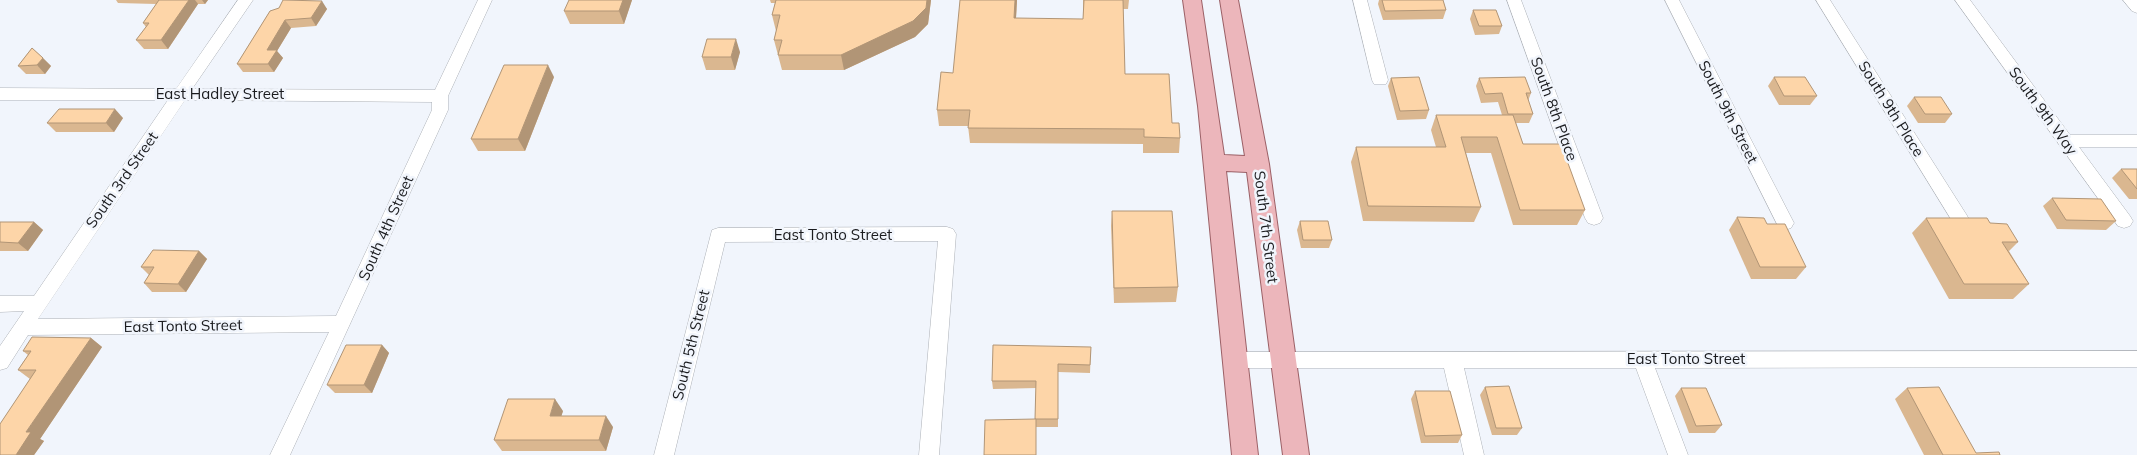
<svg xmlns="http://www.w3.org/2000/svg" width="2137" height="455" font-family="Mulish,sans-serif">
	<style>
		.lines { fill: none; stroke-linecap: round; stroke-linejoin: round }
		.minor-casing { stroke: #adb1b7; stroke-width: 1 }
		.major-casing { stroke: #9b6066; stroke-width: 2 }
		.minor { fill: #fff; fill-rule: evenodd }
		.major { fill: #ecb6bb; fill-rule: evenodd }
		.wall { fill: #dab790 }
		.shaded-wall { fill: #b19576 }
		.building { fill: #fdd5a8; stroke: #b19576 }
		.labels { text-anchor: middle; stroke-width: 5; stroke-linejoin: round; paint-order: stroke }
		.street-label { font-size: 15px; fill: #1a1b1e; stroke: #f1f5fc }
	</style>
	<rect width="100%" height="100%" fill="#f1f5fc"/>
	<g class="lines">
		<defs>
			<g id="minor">
				<path d="M238,0H253L192,89L435,90L478,0H492L448,96V110L290,455H270L329,332L28,335L7,368L0,370V346L24,311L0,312V296H34L168,100H0V88L176,89ZM185,100L432,102V110L336,316L38,319Z"/>
				<path d="M1353,0H1367L1388,80L1386,84H1374L1372,80Z"/>
				<path d="M1507,0H1521L1603,218L1600,223L1594,225L1588,223L1585,218Z"/>
				<path d="M1665,0H1679L1794,223L1791,228L1785,230L1779,228Z"/>
				<path d="M1816,0H1830L1966,214L1969,219L1966,224L1960,226L1954,224Z"/>
				<path d="M1955,0H1970L2070,135H2137V147H2079L2130,216L2133,221L2130,226L2124,228L2118,226Z"/>
				<path d="M2123,0H2137V13L2132,11Z"/>
				<path d="M947,227L953,229L956,234L939,455H919L938,241L725,242L674,455H654L712,230L718,228Z"/>
				<path d="M2137,351V367L1655,368L1688,455H1668L1636,368H1464L1484,455H1464L1444,368H1235L1228,366L1225,360L1228,354L1235,352Z"/>
			</g>
			<path id="major" d="M1183,0H1201L1224,155L1245,156L1220,0H1238L1269,164L1309,455H1283L1247,172L1226,171L1258,455H1232L1198,106Z"/>
		</defs>
		<use href="#minor" class="minor-casing"/>
		<use href="#major" class="major-casing"/>
		<use href="#minor" class="minor"/>
		<use href="#major" class="major"/>
	</g>
	<g class="wall">
		<path d="M116,0H208L205,4H198L168,49H144L136,40L146,27L143,23L156,4L118,3Z"/>
		<path d="M632,0L624,24H570L564,11Z"/>
		<path d="M770,0H931L928,24L915,37L844,70H782L774,40L776,31L772,15L775,3H771Z"/>
		<path d="M1017,0L1016,19H1083V0H1129L1128,9H1123L1125,74L1172,123L1180,138L1179,153H1143V144L970,143L968,126H939L937,110L953,73Z"/>
		<path d="M1379,0H1443L1446,10L1443,19L1383,20L1378,4Z"/>
		<path d="M320,1L327,9L316,26L291,28L277,51L283,58L274,72H243L237,64L270,11Z"/>
		<path d="M1473,10L1502,26L1499,34L1475,35L1470,19Z"/>
		<path d="M32,48L51,66L45,74H26L18,66Z"/>
		<path d="M740,52L735,70H706L702,57Z"/>
		<path d="M554,77L525,151H478L471,139Z"/>
		<path d="M1774,77L1817,96L1810,105H1779L1768,86Z"/>
		<path d="M1391,78L1429,110L1426,119L1397,120L1388,86Z"/>
		<path d="M1479,78L1531,93L1528,101L1533,114L1529,123H1516L1523,144L1585,210L1577,225H1513L1491,153H1466L1481,207L1474,222L1363,221L1351,162L1356,147H1436L1431,130L1436,115H1502L1498,102L1481,103L1476,86Z"/>
		<path d="M1914,97L1952,114L1945,123H1918L1907,106Z"/>
		<path d="M123,118L114,132H56L47,123Z"/>
		<path d="M2121,169H2137V199H2129L2112,178Z"/>
		<path d="M2052,198L2116,221L2106,230L2057,229L2043,206Z"/>
		<path d="M1112,211L1178,287L1176,302L1114,303L1111,226Z"/>
		<path d="M1737,217L1806,267L1796,279H1751L1729,230Z"/>
		<path d="M1926,218L1990,223L2018,242L2009,251L2029,284L2013,299H1949L1912,233Z"/>
		<path d="M1300,221L1332,240L1329,248H1301L1297,230Z"/>
		<path d="M0,222H34L43,230L28,251H0Z"/>
		<path d="M199,251L207,259L186,292H152L144,283L149,275L141,267Z"/>
		<path d="M91,338L102,347L40,439L44,441L34,455L30,379L18,370L28,355L23,351Z"/>
		<path d="M382,345L389,353L372,393H335L327,385Z"/>
		<path d="M1091,347L1090,373L1058,372V427H1036L1035,420L1036,388L993,389L992,381Z"/>
		<path d="M1485,387L1522,428L1517,435H1492L1480,395Z"/>
		<path d="M1681,388L1722,425L1715,433H1689L1675,396Z"/>
		<path d="M1907,388L1976,453L2000,455H1924L1895,399Z"/>
		<path d="M1415,391L1462,435L1458,443H1421L1411,399Z"/>
		<path d="M563,411L561,416L613,427L606,451H502L494,440Z"/>
	</g>
	<g class="shaded-wall">
		<path d="M189,0H195L198,4L168,49L161,40Z"/>
		<path d="M202,0H208L205,4Z"/>
		<path d="M623,0H632L624,24L619,11Z"/>
		<path d="M927,0H931L928,24L915,37L844,70L841,55Z"/>
		<path d="M1015,0H1017L1015,34L1014,18Z"/>
		<path d="M322,1L327,9L316,26L311,18Z"/>
		<path d="M285,20L291,28L277,51L283,58L274,72L268,64L267,50Z"/>
		<path d="M736,39L740,52L735,70L731,57Z"/>
		<path d="M43,58L51,66L45,74L37,65Z"/>
		<path d="M548,65L554,77L525,151L518,139Z"/>
		<path d="M115,109L123,118L114,132L106,123Z"/>
		<path d="M34,222L43,230L28,251L18,243Z"/>
		<path d="M199,251L207,259L186,292L178,284Z"/>
		<path d="M91,338L102,347L40,439L44,441L34,455H16L26,432Z"/>
		<path d="M382,345L389,353L372,393L364,385Z"/>
		<path d="M555,399L563,411L558,427L550,416Z"/>
		<path d="M606,416L613,427L606,451L599,440Z"/>
	</g>
	<g class="building">
		<path d="M159,0H189L161,40H136L149,23H143Z"/>
		<path d="M283,0L322,1L311,18L285,20L267,50H277L268,64H237L270,11L279,8Z"/>
		<path d="M569,0H623L619,11H564Z"/>
		<path d="M776,0H927L926,8L913,21L841,55H778L782,40H774L780,15H772Z"/>
		<path d="M960,0H1015L1014,18L1083,19L1084,0H1123L1125,74H1169L1172,123H1179L1180,138L1144,137V129L968,128L970,110H937L941,72L953,73Z"/>
		<path d="M1382,0H1443L1446,10L1385,11Z"/>
		<path d="M1473,10H1496L1502,26H1479Z"/>
		<path d="M707,39H736L731,57H702Z"/>
		<path d="M32,48L43,58L37,65L18,66Z"/>
		<path d="M504,65H548L518,139H471Z"/>
		<path d="M1419,77L1429,110L1400,111L1391,78Z"/>
		<path d="M1525,77L1531,93H1526L1533,114H1508L1502,93L1485,94L1479,78Z"/>
		<path d="M1774,77H1805L1817,96H1784Z"/>
		<path d="M1914,97H1941L1952,114H1925Z"/>
		<path d="M59,109H115L106,123H47Z"/>
		<path d="M1436,115H1513L1523,144H1561L1585,210H1520L1497,137H1461L1481,207L1368,206L1356,147H1446Z"/>
		<path d="M2121,169H2137V189Z"/>
		<path d="M2052,198L2101,199L2116,221L2066,220Z"/>
		<path d="M1112,211H1172L1178,287L1114,288Z"/>
		<path d="M1737,217L1764,218L1767,224H1785L1806,267H1760Z"/>
		<path d="M1926,218H1987L1990,223L2007,224L2018,242H2002L2029,284H1964Z"/>
		<path d="M1300,221H1328L1332,240H1303Z"/>
		<path d="M0,222H34L18,243L0,242Z"/>
		<path d="M153,250L199,251L178,284L144,283L154,267H141Z"/>
		<path d="M32,337L91,338L26,432H31L16,455H0V424L36,370H18L31,351H23Z"/>
		<path d="M346,345H382L364,385H327Z"/>
		<path d="M993,345L1091,347L1090,365L1058,364V419H1035L1036,381H992Z"/>
		<path d="M1509,386L1522,428H1496L1485,387Z"/>
		<path d="M1939,387L1976,453L1999,452L2000,455H1943L1907,388Z"/>
		<path d="M1681,388H1706L1722,425L1696,426Z"/>
		<path d="M1415,391H1450L1462,435L1425,436Z"/>
		<path d="M508,399H555L550,416H606L599,440H494Z"/>
		<path d="M1036,419V455H984L985,420Z"/>
	</g>
	<g class="labels">
		<g class="street-label">
			<text x="220" y="99">East Hadley Street</text>
			<text transform="translate(1554 109) rotate(70)" y="5">South 8th Place</text>
			<text transform="translate(1891 109) rotate(58)" y="5">South 9th Place</text>
			<text transform="translate(2043 111) rotate(54)" y="5">South 9th Way</text>
			<text transform="translate(1728 112) rotate(63)" y="5">South 9th Street</text>
			<text transform="translate(122 180) rotate(-55)" y="5">South 3rd Street</text>
			<text transform="translate(1266 227) rotate(83)" y="5">South 7th Street</text>
			<text transform="translate(386 228) rotate(-66)" y="5">South 4th Street</text>
			<text x="833" y="240">East Tonto Street</text>
			<text transform="translate(183 326) rotate(-1)" y="5">East Tonto Street</text>
			<text transform="translate(691 345) rotate(-76)" y="5">South 5th Street</text>
			<text x="1686" y="364">East Tonto Street</text>
		</g>
	</g>
</svg>
